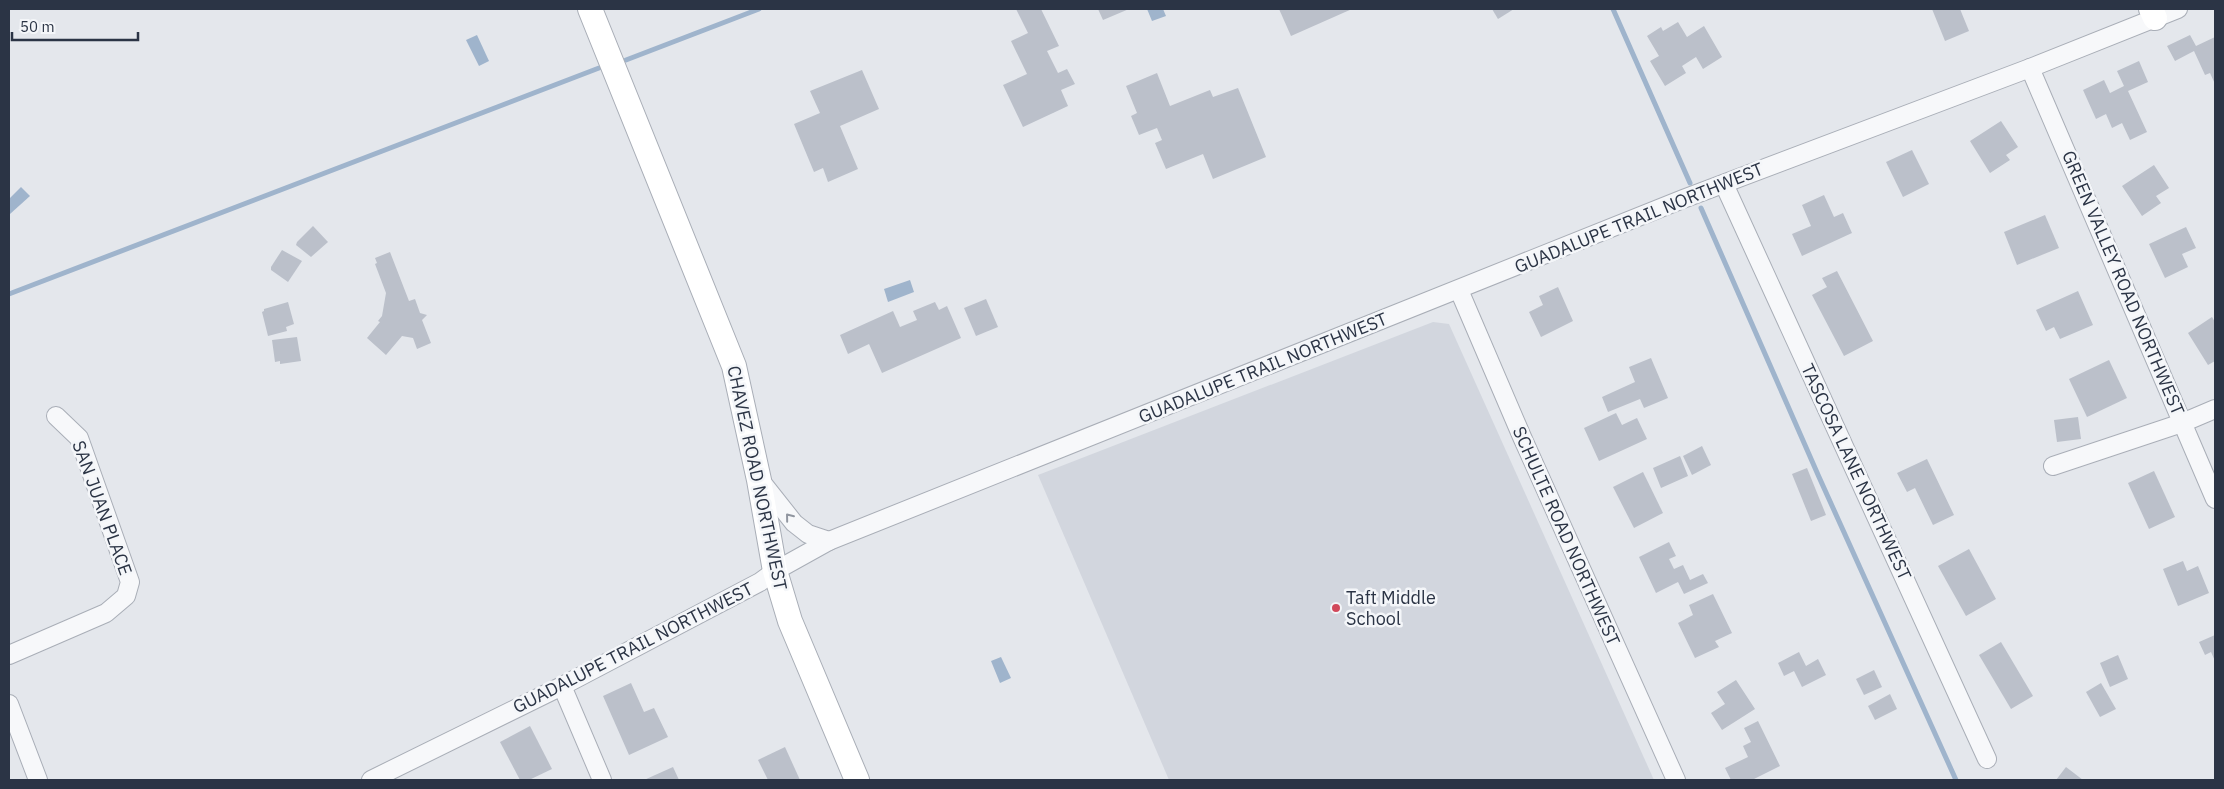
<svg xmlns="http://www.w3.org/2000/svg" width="2224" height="789" font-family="'IBM Plex Sans',sans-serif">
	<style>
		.built { fill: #d2d6de }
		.water { fill: #9fb4cc }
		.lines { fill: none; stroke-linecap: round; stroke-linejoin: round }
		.stream { stroke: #9fb4cc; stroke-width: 5 }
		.building { fill: #bbc0ca }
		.street-casing { stroke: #a9aeb7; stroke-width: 20 }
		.secondary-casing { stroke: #a9aeb7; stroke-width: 26 }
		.street { stroke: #f7f8fa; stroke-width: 18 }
		.secondary { stroke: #fff; stroke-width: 24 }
		.oneway { stroke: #9196a0 }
		.poi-dot { fill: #d1495b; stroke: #f4f6f9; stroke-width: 2 }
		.labels { text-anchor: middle; stroke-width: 5; stroke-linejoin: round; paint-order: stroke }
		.street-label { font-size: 18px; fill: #2b3445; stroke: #f4f6f9 }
		.poi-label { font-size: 18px; fill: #2b3445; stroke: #f4f6f9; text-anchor: start }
	</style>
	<rect width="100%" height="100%" fill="#e4e7ec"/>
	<path class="built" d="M1433,322L1449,324L1654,780H1169L1038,475Z"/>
	<g class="water">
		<path d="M1147,9H1163L1166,16L1152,21Z"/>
		<path d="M477,35L489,61L479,66L466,40Z"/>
		<path d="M21,187L30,196L10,214L9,199Z"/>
		<path d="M910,280L914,292L888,302L884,289Z"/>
		<path d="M1001,657L1011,678L1000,683L991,661Z"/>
	</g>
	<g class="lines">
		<g class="stream">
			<path d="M1613,9L1690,183"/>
			<path d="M626,60L759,9"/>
			<path d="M1701,208L1819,477L1956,780"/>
			<path d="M9,294L599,68"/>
		</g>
	</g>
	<g class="building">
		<path d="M1016,9H1041L1059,46L1047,51L1058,73L1067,69L1075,84L1061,90L1068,106L1023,127L1003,85L1027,74L1011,41L1028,33Z"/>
		<path d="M1098,9H1129L1103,20Z"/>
		<path d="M1279,9H1352L1291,36Z"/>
		<path d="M1492,9H1514L1498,19Z"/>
		<path d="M1932,9H1960L1969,31L1945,41Z"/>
		<path d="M1678,22L1687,37L1704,26L1722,57L1703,69L1696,57L1682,66L1686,73L1665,86L1650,61L1659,56L1647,36L1661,27L1663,31Z"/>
		<path d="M2190,35L2196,46L2215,37V84L2210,73L2205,75L2194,51L2175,61L2167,46Z"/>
		<path d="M2139,61L2148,82L2128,91L2147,132L2130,140L2122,123L2112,128L2106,114L2096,119L2083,90L2104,80L2110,93L2124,86L2117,71Z"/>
		<path d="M862,70L879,109L840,126L858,169L828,182L823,168L814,172L794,124L820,113L810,91Z"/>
		<path d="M1157,73L1170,106L1210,90L1213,97L1238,88L1266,157L1213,179L1203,154L1166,169L1155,143L1162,140L1157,128L1139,135L1131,116L1137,113L1126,86Z"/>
		<path d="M2001,121L2018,147L2006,155L2010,160L1990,173L1970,141Z"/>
		<path d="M1912,150L1929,184L1903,197L1886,162Z"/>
		<path d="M2154,165L2169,188L2156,196L2161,203L2142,216L2122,186Z"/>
		<path d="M1824,195L1834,217L1843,213L1852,233L1802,256L1792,234L1811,226L1802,205Z"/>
		<path d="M2045,215L2059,248L2017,265L2004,232Z"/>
		<path d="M313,226L328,242L311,257L296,245L297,242Z"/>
		<path d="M2186,227L2196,248L2182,254L2188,267L2165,278L2149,244Z"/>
		<path d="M282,250L302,261L288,282L271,270V267Z"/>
		<path d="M390,252L409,301L415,299L420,313L427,315L422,320L431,343L417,349L413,338L402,336L386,355L367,338L380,322L378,321L382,316L386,293L375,264L377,263L375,258Z"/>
		<path d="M1837,271L1873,341L1844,356L1812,295L1827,287L1822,278Z"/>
		<path d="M1558,287L1573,321L1541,337L1529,312L1543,305L1539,296Z"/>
		<path d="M2078,291L2093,325L2060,339L2054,327L2046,331L2036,310Z"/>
		<path d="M986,299L998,327L976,336L964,308Z"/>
		<path d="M288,302L294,324L286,327L287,331L268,336L262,312L264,311V309Z"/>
		<path d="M935,302L939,310L947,306L961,338L882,373L869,344L848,354L840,335L893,311L900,327L917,320L913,311Z"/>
		<path d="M2212,317L2215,322V361L2208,365L2188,333Z"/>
		<path d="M297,337L301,361L280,364V361L275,362L272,340Z"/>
		<path d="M1651,358L1668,398L1644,408L1640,399L1608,412L1602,397L1635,382L1629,367Z"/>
		<path d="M2109,360L2127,398L2087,417L2069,379Z"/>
		<path d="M1616,413L1622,425L1637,418L1647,439L1599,461L1584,428Z"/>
		<path d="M2078,417L2081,439L2057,442L2054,420Z"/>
		<path d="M1702,446L1711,465L1692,475L1683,456Z"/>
		<path d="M1680,456L1688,476L1661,488L1653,468Z"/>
		<path d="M1927,459L1954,515L1933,525L1915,488L1907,492L1897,473Z"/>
		<path d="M1807,468L1826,515L1811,521L1792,474Z"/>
		<path d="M2154,471L2175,517L2149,529L2128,483Z"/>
		<path d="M1643,472L1663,513L1634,528L1613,487Z"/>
		<path d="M1669,542L1676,556L1669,559L1674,569L1683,565L1690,580L1703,574L1708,583L1684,594L1678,582L1656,593L1639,557Z"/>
		<path d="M1969,549L1996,599L1966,616L1938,566Z"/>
		<path d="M2183,561L2187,571L2198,566L2209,593L2178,606L2163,569Z"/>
		<path d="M1713,594L1732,633L1715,641L1719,647L1695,658L1678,623L1693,615L1689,605Z"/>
		<path d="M2215,635V661L2211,652L2205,655L2199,642Z"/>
		<path d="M2001,642L2033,696L2011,709L1979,655Z"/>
		<path d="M1799,652L1806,666L1818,659L1826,675L1802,687L1794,671L1784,676L1778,663Z"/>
		<path d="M2118,655L2128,679L2110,687L2100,663Z"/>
		<path d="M1874,670L1882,687L1864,695L1856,679Z"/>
		<path d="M1736,680L1755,709L1722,730L1711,713L1725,704L1717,692Z"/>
		<path d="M631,683L644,712L654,708L668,737L629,755L603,696Z"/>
		<path d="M2101,683L2116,709L2100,717L2086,692Z"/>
		<path d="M1890,694L1897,709L1875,720L1868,706Z"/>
		<path d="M1758,721L1780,766L1752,780H1731L1725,768L1748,757L1743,746L1751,742L1744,728Z"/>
		<path d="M530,726L552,769L529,780H520L500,742Z"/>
		<path d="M785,747L800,780H768L758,760Z"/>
		<path d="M673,767L679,780H644Z"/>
		<path d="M2066,767L2083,780H2056Z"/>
	</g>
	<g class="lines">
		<defs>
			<g id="street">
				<path d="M2030,68L2215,499"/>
				<path d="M1724,184L1987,759"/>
				<path d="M1459,290L1522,437L1676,780"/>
				<path d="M2053,466L2182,423L2215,409"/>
				<path d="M760,480L794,523L808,534L829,541"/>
				<path d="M9,655L106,613L126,596L130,582L79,438L56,416"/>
				<path d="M562,686L602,780"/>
				<path d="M9,704L38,780"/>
				<path d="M371,780L562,686L760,582L775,571L829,541L1683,199L2030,68L2178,9"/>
			</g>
			<g id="secondary">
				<path d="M590,9L734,366L759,480L775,571L790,621L857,780"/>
				<path d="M2151,9L2155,18"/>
			</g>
		</defs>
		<use href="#street" class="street-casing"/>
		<use href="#secondary" class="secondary-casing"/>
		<use href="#street" class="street"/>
		<use href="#secondary" class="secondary"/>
	</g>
	<defs><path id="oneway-chevron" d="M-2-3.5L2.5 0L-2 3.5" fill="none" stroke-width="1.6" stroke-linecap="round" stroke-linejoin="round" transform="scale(1.25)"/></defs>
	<use class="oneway" href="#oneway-chevron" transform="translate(789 517) rotate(-129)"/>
	<circle class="poi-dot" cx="1336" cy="608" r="5"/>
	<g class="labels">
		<g class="street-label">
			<text transform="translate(1639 218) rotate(-22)" y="6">GUADALUPE TRAIL NORTHWEST</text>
			<text transform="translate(2123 283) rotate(67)" y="6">GREEN VALLEY ROAD NORTHWEST</text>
			<text transform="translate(1263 368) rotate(-22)" y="6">GUADALUPE TRAIL NORTHWEST</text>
			<text transform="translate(1856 472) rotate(65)" y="6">TASCOSA LANE NORTHWEST</text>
			<text transform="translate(757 478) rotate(78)" y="6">CHAVEZ ROAD NORTHWEST</text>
			<text transform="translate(102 508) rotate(70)" y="6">SAN JUAN PLACE</text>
			<text transform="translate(1566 536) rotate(66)" y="6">SCHULTE ROAD NORTHWEST</text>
			<text transform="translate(633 648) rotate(-27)" y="6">GUADALUPE TRAIL NORTHWEST</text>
		</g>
		<g class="poi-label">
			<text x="1346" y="604">Taft Middle<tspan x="1346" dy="21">School</tspan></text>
		</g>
	</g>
	<rect width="2224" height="789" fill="none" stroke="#2b3445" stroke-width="20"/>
	<path d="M12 32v8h126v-8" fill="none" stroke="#2b3445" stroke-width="2.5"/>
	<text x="20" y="32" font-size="15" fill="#2b3445" stroke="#f4f6f9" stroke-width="4" paint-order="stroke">50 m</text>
</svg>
